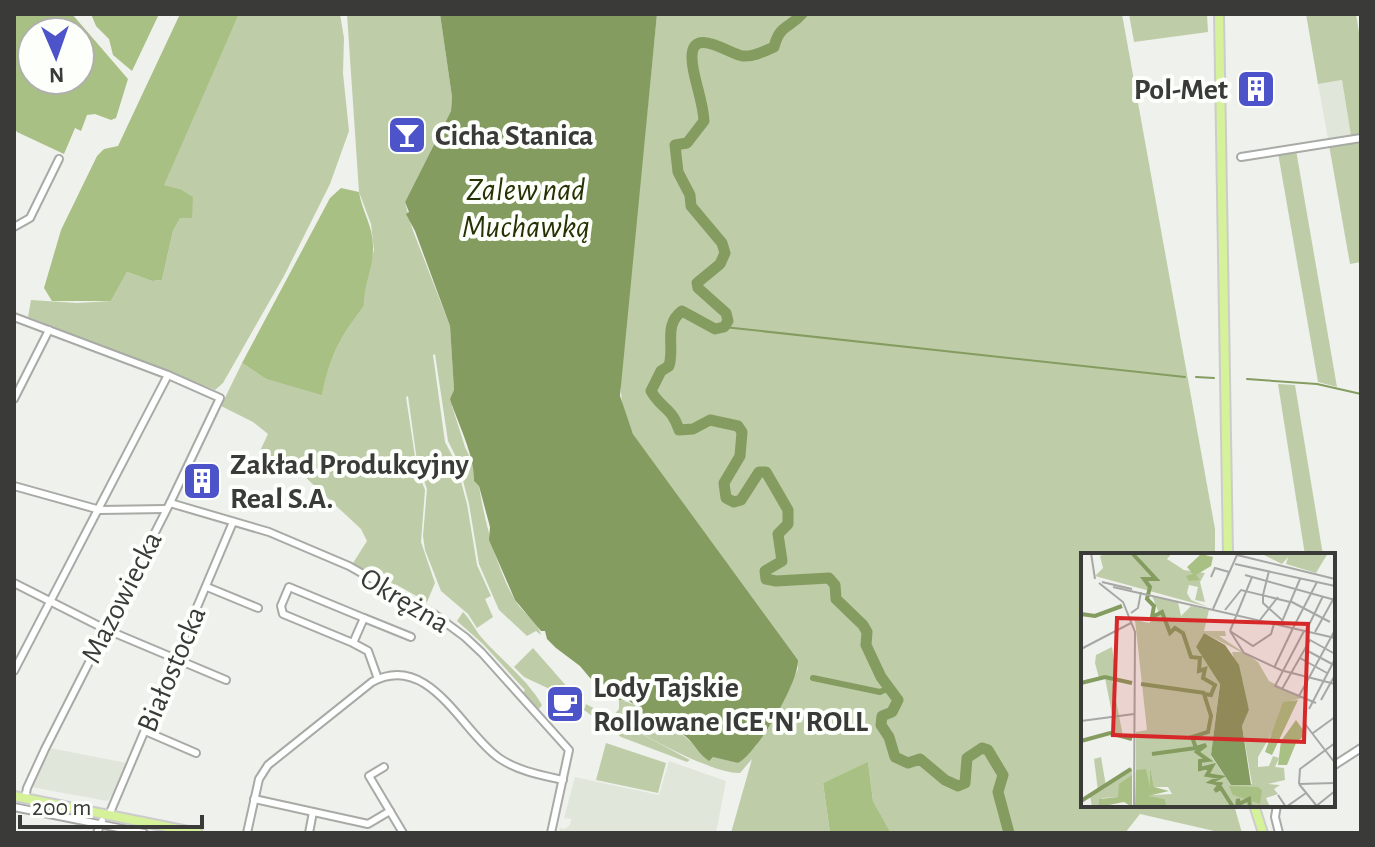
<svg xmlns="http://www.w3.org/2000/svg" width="1375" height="847" font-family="'Alegreya Sans',sans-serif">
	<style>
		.built { fill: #e1e6da }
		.green { fill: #becda8 }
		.forest { fill: #a9c084; fill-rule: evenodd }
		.water { fill: #859c61 }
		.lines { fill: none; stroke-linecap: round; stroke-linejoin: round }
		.stream { stroke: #859c61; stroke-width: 2 }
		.canal { stroke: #859c61; stroke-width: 6 }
		.river { stroke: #859c61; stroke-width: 11 }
		.minor-casing { stroke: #a8aaa6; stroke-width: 10 }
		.major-casing { stroke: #ccc; stroke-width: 12 }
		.minor { stroke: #fff; stroke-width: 6 }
		.major { stroke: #d5f29a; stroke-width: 8 }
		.labels { text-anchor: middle; stroke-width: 8; stroke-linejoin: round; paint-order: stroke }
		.poi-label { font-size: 30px; font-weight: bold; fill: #3a3a39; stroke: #fdfffa; text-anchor: start }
		.street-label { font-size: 30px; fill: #3a3a39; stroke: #fdfffa }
		.water-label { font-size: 32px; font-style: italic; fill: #243204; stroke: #fdfffa }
		.inset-river { fill: none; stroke: #859c61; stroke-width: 4 }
		.inset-road { fill: none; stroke: #a7a8a5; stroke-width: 2 }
		.view { fill: #d62828; fill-opacity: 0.15; stroke: #d62828; stroke-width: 4 }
		.inset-edge { fill: none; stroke: #3a3a39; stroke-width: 4 }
	</style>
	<rect width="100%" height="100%" fill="#eff1ed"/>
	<g class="built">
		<path d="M1342,80L1351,136L1328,139L1318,84Z"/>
		<path d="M50,748L127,763L114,794L107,801L31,787Z"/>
		<path d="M669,761L726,781L716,833H559L560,828L565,829L570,825L571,819L564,818L575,777L659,795Z"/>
	</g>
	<g class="green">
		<path d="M239,14H340L344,38L343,73L349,131L330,184L284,276L223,383L215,390L28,317L31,300L77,303L111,301L127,272L152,281L162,280L173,231L180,217V189L163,185Z"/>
		<path d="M347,14H440L452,97L451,111L405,202L412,228L450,326L454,390L452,406L465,447L474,466V481L479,486C484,519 497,570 515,600C522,613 537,619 541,635L536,631L527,636L499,610L479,564L469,504L458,461L448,441L435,354L433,355L445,442L456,463L467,504L477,565L491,596L485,599L493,617L477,628L468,614L441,591L425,550L423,536L427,489L417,461L408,396L406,397L417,470L425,490L421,542L435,583L427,602L395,584L393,587L390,586L353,563L367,541L361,529L303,475L259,453L268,434L253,422L221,406L242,363L266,379L322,394C330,356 340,337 364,306L363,290L374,250L371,224L359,192Z"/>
		<path d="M657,14H1122L1215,529V555H1083V805H1234L1242,833H1223L1140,814L1125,833H891L873,801L868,763L823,783L830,833H731L752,759L740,773C715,775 635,732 613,716L619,709V700C637,702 677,729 691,742C698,749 700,756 708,760L712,756L738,763L756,746L798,669V660L633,434L622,405L620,379Z"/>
		<path d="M1129,14H1207L1208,32L1134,42Z"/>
		<path d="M1306,14H1356L1361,44V134L1351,136L1342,80L1318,84Z"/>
		<path d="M1361,140V262L1350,264L1329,145Z"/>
		<path d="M1296,150L1337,387L1318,382L1278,153Z"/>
		<path d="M1278,384L1295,385L1323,555H1305Z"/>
		<path d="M463,612C471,620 475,630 482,638C502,661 527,679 542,705L539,709L523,693L525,690L483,644L457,621Z"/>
		<path d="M533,648L569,689L573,700L524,677L514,667Z"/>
		<path d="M586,704L690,760L687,762L621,737L584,710Z"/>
		<path d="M606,743L666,763L658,793L596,780Z"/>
	</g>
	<g class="forest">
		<path d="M14,14H72L128,79L116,118L111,120L95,114L87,115L81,131L75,128L64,154L17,132L14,127ZM32,32H80V80H32Z"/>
		<path d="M91,14H159L132,71L113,55L109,39L96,26Z"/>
		<path d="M180,14H239L164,185L180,189L193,197L192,218H180L173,231L162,280L152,281L127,272L111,301H52L44,288L61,230L97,156L104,149L118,146Z"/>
		<path d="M341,188L359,192C362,212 374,227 373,249C373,269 363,286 364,306C340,337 330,356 322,395L266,379L242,363L330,198Z"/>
		<path d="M868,762L873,801L891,833H830L823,783Z"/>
	</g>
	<path class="water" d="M440,14H657L620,396L633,434L798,660C799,682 758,752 738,763L713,757L709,761C700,755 698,750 692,743C686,735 674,728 665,723L660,725L643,715L642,710L629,701L619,700L603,684L590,678L580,666L556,648L547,639L545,631H541L515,600L489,540L490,527L479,486L474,481C475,456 458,424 450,399L454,390L450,326L415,231L406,214L409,212L405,202L451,111L452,97Z"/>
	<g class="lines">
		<g class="stream">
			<path d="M724,327L1185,377"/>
			<path d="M1196,377L1214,378"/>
			<path d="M1247,379L1317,384L1361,394"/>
		</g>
		<path class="canal" d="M813,678L880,692L889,688"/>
		<path class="river" d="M802,14C789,29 780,24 774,47C765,51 753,57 743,56C731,55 691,25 692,58C692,76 703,99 704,121L687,143L675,145L678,172L690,195L691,206L722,243L725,253L720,264L697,283L698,288L726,313L728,321L724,327L715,329L682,311C663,325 675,346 669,366L661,371L651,391C662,410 672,407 679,430L693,429L710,420L738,426L742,432L740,456L724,483L726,498L734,502L741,500L759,472H766L788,510V524L778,534L782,561L765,571L766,579L776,581L829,578L835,585L836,599L863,625L867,632L866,645L881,677L898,700L892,712L882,716L881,725L889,737L895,757L908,763L920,759L945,780L958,786L965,783L967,758L982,748L988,750L1003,775L998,792L1009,833"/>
		<defs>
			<g id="minor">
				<path d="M1241,157L1361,138"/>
				<path d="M14,227L30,218L59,159"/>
				<path d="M14,317L168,375L220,398L170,503L45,749L27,788L25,798"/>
				<path d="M14,399L49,330"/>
				<path d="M14,486L100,510L165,509"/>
				<path d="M170,503L269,532L349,566L434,614L465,637L482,653L569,750L551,833"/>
				<path d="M14,583L105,629L226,680"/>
				<path d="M207,587L258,608"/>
				<path d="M364,618L411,637"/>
				<path d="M353,643L283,614L281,606L289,587L364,618L353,643L368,651L378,679"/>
				<path d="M14,671L168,375"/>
				<path d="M145,731L196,753"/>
				<path d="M1333,766L1361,748"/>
				<path d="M384,767L369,776L403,833"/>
				<path d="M254,799L368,824L390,811"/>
				<path d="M1277,805L1275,817L1279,833"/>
				<path d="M14,807L144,833"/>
				<path d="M109,815L233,522"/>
				<path d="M97,833L102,821"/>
				<path d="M247,833L259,779L268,765L372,682C429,651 462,732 499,758C518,771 541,775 563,780"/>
				<path d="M309,833L313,812"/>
			</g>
			<g id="major">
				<path d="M1219,14L1228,555"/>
				<path d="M14,796L198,833"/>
				<path d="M1254,805L1263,833"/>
			</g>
		</defs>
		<use href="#minor" class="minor-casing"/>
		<use href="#major" class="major-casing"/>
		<use href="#minor" class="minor"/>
		<use href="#major" class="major"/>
	</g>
	<defs>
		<symbol id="building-square" viewBox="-11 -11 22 22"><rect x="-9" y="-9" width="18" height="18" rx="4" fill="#4d53c9" stroke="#fdfffa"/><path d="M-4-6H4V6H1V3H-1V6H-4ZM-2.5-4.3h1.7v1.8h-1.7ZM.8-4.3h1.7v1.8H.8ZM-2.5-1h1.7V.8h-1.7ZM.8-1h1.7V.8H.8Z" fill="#fff"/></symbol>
		<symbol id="bar-square" viewBox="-11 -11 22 22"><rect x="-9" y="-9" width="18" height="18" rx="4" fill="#4d53c9" stroke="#fdfffa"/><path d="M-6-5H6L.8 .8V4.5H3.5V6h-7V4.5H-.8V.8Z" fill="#fff"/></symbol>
		<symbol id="cafe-square" viewBox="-11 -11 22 22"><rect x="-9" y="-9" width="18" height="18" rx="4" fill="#4d53c9" stroke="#fdfffa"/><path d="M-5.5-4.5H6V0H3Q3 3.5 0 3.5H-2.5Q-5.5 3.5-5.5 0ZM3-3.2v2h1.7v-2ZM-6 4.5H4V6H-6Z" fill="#fff"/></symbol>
	</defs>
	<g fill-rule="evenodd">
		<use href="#building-square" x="1234" y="67" width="44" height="44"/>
		<use href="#bar-square" x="385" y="113" width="44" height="44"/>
		<use href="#building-square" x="180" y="459" width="44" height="44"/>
		<use href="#cafe-square" x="543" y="682" width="44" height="44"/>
	</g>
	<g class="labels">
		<g class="poi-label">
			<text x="1228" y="99" text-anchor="end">Pol-Met</text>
			<text x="435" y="145">Cicha Stanica</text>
			<text x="230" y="474">Zakład Produkcyjny<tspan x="230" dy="34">Real S.A.</tspan></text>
			<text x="593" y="697">Lody Tajskie<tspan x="593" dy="34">Rollowane ICE 'N' ROLL</tspan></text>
		</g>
		<g class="street-label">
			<text transform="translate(121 597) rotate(-63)" y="10">Mazowiecka</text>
			<text transform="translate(405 600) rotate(31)" y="10">Okrężna</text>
			<text transform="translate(171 669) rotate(-67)" y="10">Białostocka</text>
		</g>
		<g class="water-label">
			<text x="526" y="200">Zalew nad<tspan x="526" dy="37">Muchawką</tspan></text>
		</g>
	</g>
	<g transform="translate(1081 553)">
		<rect width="254" height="254" fill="#eff1ed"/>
		<path d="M27,0H50L60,6L53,0H91L86,6L103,17L124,20L119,29L124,49L114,47L117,34L108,32L106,40L110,47L127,54L14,23L22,15L19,3ZM179,0H247L235,20L205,11L207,4L201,11ZM71,43L97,49L100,63L110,53L128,57L123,78H144L145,83H138L177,109L188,128L221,145L202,150L201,163L177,204V214L188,213L192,203L198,205L194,214L203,215L204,227L187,231L199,232L193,236L197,241L185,245L189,254H86L84,246L55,243L91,241L87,234H73L69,214V234L61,218L55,217V179L66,177L54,67L68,70L78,60ZM123,80L160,99H151L168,157L161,173L171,231L150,232L130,203L139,130L115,94ZM31,94L36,127H31L42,183L35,181L24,125H18L14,110L15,102ZM20,204L25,233L51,215V222L37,244L21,245L18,254H11L9,243L17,238L13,206Z" fill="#becda8" fill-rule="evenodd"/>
		<path d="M120,1L132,4L130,13L115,22L119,27L108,28L105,23L112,21L106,14ZM217,147L191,202L184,199L202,149ZM215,167L225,181L215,190L206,212H197L200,188ZM69,213L73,234L88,238L67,243L84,246L86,254H54L55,217L65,216L69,234ZM51,222V254L43,249L18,254V246L37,244L38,231ZM148,233L177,234L181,237L179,251L152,242Z" fill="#a9c084"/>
		<path d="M123,80L144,92L158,112L168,157L161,173L170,232H150L130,202L139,131L115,94Z" fill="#859c61"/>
		<path class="inset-river" d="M51,0L75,26H63L69,34L66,46L73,53L71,64L81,59L89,80L94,75L102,80L110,104L119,105L118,118L124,116L122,125L134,132L130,142L123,141L130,163L127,179L111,184L115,195L125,192L116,199L127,207L119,208V216L131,213L126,222L139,224L130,229L139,231L134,238L140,235L152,254M0,61L14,63L41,53M0,130L24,124L51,130M60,131L124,140M0,188L29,180L51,186M71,201L115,195M0,248L50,216M156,254L157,246L158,251L168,246L169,254"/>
		<path class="inset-road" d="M10,0L14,26M156,2L254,26M154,11L254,33M164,22L254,47M130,24L134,15L148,19L146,24M21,29L51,36M18,30L42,49L54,79L53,254M32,34L254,85M182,42V50L201,67M182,42L188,18M209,48L249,69M132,56L156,2M144,57L160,37L209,49M50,60L57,55L60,39M179,67L197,44M200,71L219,26M212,75L236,29M149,78L163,100L202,118M149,78L172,93L190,81L193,71M149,78L171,24M223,78L194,133L235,150M225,78L242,43M234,79L254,43M0,96L50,70M225,97L251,111M219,105L246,120M193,115L212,75M203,118L254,131M201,136L229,87L254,101M218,143L254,77M240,147L254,122M228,156L254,106M0,168L53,161M224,171L254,210M232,180L254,164M218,231L219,216L254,190M218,231L254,230M218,231L235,252M197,242L205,254L225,240M234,254L254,238"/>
		<path class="view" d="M36,65L227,71L223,189L32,182Z"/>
		<rect width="254" height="254" class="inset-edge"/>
	</g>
	<rect width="1375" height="847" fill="none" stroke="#3a3a39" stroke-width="32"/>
	<g transform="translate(56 56) rotate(178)"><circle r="38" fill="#fdfffa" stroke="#afb0ad" stroke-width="2"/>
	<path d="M0-6L14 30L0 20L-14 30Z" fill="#4d53c9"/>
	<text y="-12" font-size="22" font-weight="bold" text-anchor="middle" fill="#3a3a39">N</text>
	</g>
	<path d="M20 815v12h182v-12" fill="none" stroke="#3a3a39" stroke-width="4"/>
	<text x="32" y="815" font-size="24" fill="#3a3a39" stroke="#fdfffa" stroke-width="6" paint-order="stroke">200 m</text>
</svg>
